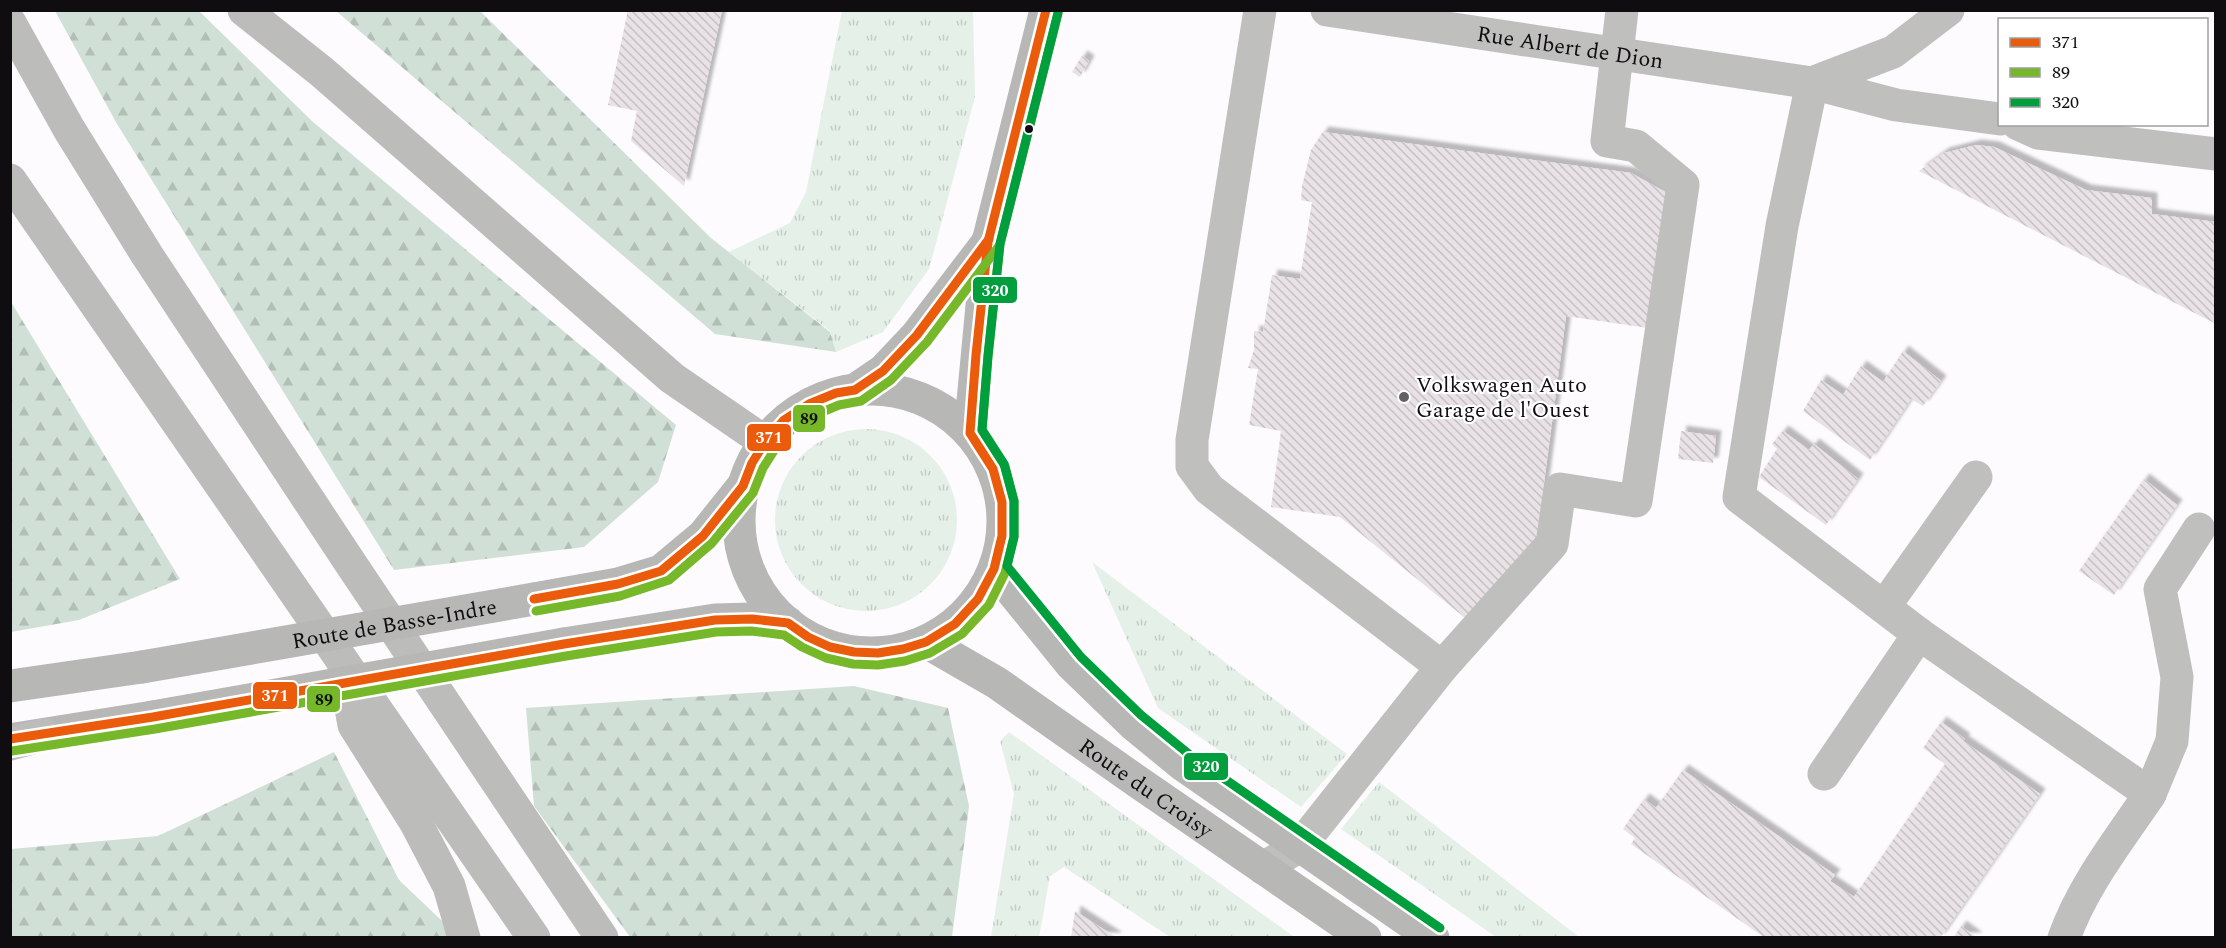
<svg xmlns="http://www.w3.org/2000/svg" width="2226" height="948" font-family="Spectral,serif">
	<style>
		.grass { fill: url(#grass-tufts) }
		.forest { fill: url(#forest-firs) }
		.building { fill: url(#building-back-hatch); filter: url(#shadow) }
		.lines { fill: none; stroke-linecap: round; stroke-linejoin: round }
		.minor { stroke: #bfc0bd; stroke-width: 33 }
		.major { stroke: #b7b8b6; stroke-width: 33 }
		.highway { stroke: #bcbdbb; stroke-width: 33 }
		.major-bridge { stroke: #b7b8b6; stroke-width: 33 }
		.bus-1-casing { stroke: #fff; stroke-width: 14 }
		.bus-2-casing { stroke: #fff; stroke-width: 14 }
		.bus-3-casing { stroke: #fff; stroke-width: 14 }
		.bus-1 { stroke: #ea5b0c; stroke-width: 9 }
		.bus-2 { stroke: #76b82a; stroke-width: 9 }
		.bus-3 { stroke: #009e3d; stroke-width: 9 }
		.bus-dot { fill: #100d11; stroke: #fff; stroke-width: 2 }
		.poi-dot { fill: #636064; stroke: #fff; stroke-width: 2 }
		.labels { text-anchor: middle; stroke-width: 4.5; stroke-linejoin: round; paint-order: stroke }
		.street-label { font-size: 22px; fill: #100d11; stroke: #fff }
		.poi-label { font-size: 22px; fill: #100d11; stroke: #fff; text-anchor: start }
		.line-badge { stroke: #fff; stroke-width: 2 }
		.badge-label { font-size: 16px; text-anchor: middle; font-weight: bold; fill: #fff }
		.pale-badge-label { font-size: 16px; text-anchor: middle; font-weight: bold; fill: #111 }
	</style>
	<defs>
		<pattern id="grass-tufts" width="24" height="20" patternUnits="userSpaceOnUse" patternTransform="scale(1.5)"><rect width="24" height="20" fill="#e4f0e8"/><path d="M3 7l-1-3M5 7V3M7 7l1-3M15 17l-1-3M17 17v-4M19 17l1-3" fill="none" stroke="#c3cdc6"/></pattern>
		<pattern id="forest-firs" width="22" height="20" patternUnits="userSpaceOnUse" patternTransform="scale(1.5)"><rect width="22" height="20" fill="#d1e0d6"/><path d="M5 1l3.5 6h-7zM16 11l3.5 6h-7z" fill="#b2bfb7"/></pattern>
		<pattern id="building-back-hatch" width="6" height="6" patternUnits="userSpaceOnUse" patternTransform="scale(1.5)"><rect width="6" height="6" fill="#e8e1e6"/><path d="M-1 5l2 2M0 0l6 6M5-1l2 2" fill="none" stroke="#c6c0c4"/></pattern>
		<filter id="shadow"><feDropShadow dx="5.5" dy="-5.5" stdDeviation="1.5" flood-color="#0004"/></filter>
	</defs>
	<rect width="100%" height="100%" fill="#fdfbfe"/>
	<g class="grass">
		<path d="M842,11H973L975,97L929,269L883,332L836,352L830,331L729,252L790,223L806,192Z"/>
		<circle cx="866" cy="520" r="91"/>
		<path d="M1092,562L1347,754L1301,807L1158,708Z"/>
		<path d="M1009,732L1290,934L1295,937H1170L1064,867L1050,876L1039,937H991L1014,794L1000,741Z"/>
		<path d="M1379,782L1579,937H1496L1341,829Z"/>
	</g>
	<g class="forest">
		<path d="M55,11H199L313,122L676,425L658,482L584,547L394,570L117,124Z"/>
		<path d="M336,11H480L711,238L830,332L836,352L715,334Z"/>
		<path d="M11,302L180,579L79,620L11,632Z"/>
		<path d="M854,686L948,708L969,806L952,937H630L534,806L526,708Z"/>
		<path d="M334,752L399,880L459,937L11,938V849L158,836Z"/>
	</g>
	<g class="building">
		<path d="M628,10H722L684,186L631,141L637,111L608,105Z"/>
		<path d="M1082,56L1089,61L1080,77L1072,72Z"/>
		<path d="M1323,132L1631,173L1667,193L1648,328L1566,316L1536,544L1469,621L1340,517L1271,507L1281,431L1249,425L1258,369L1248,368L1254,350V331L1263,332L1272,275L1300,279L1312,202L1301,200L1302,186L1311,150Z"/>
		<path d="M1976,145L1994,147L2086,190L2152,198V214L2216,222V324L1919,171L1944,153Z"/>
		<path d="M1903,351L1941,381L1923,406L1911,399L1870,460L1803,411L1821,380L1843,395L1861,366L1883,382Z"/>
		<path d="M1681,431L1716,436L1713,463L1678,459Z"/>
		<path d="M1783,431L1809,450L1814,444L1858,479L1826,525L1759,477L1777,449L1772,444Z"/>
		<path d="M2144,479L2177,505L2114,595L2079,571Z"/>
		<path d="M1941,722L1965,739L1963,741L2040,794L1940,938H1765L1631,844L1635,838L1623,829L1644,799L1656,808L1683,770L1835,875L1830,881L1854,897L1945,764L1923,748Z"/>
		<path d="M1075,911L1117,938H1071Z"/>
		<path d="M1961,926L1977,938H1953Z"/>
	</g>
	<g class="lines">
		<g class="minor">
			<path d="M1260,10L1192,440V466L1209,489L1442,667L1300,846L1263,868"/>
			<path id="s1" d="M1327,10L1812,83L1896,105L2000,119"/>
			<path d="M1812,83L1782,226L1739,497L1919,634"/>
			<path d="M1812,83L1893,52L1948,10"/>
			<path d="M2018,124L2038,133L2216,154"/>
			<path d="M1884,607L1976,477"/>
			<path d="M1442,667L1552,544L1560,489L1636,501L1683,185L1636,146L1607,141L1622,10"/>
			<path d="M1824,774L1919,634L2150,794C2119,840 2083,885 2064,938"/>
			<path d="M2150,794L2172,741L2177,677L2160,589L2199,529"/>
		</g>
		<g class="major">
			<circle cx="871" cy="521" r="132"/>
			<path d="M855,390L883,371L917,335L988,242"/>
			<path d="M970,433L988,242L1046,10"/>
			<path d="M994,569L1072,665L1133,724L1183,765L1433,938"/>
			<path d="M534,599L618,584L661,571L703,536L743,486"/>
			<path id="s2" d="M926,642L997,683L1138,782L1365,938"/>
			<path d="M564,644L715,620L752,619L788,623"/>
			<path d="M10,686L142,667"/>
			<path d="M15,739L153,717"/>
		</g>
		<g class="highway">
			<path d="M244,10L322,72L672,378L765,442"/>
			<path d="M10,23L69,129L147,255L351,564L602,938"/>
			<path d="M10,180L534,938"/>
			<path d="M344,670L354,725L416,823L449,886L464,938"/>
			<path d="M10,744L44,735"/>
		</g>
		<g class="major-bridge">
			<path id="s3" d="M142,667L534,599"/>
			<path d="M153,717L564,644"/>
		</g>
		<defs>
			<g id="bus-1">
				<path d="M534,599L618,584L661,571L703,536L743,486L752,463L765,442L784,420L809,404L836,393L855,390L883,371L917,335L989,239"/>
				<path d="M10,739L153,717L564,644L715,620L752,619L788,623L808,637L830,647L854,652L878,653L903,649L926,642L955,624L978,599L994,569L1002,536V502L993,469L970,433L976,355L988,242L1046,10"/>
			</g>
			<g id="bus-2">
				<path d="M536,611L620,596L669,580L712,543L753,493L763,468L775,449L792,429L815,415L839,405L861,401L891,380L927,342L999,246"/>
				<path d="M12,751L155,729L566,656L716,632L751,631L784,635L802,647L826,658L853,664L878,665L905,661L930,653L962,634L989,605L1005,573L1014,537V501L1005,466L982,430L988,356L1000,244L1058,13"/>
			</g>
			<path id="bus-3" d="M1058,13L1000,244L988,356L982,430L1004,464L1014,501V537L1007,566L1081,657L1141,715L1190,755L1440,928"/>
		</defs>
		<use href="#bus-1" class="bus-1-casing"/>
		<use href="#bus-2" class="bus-2-casing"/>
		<use href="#bus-3" class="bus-3-casing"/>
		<use href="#bus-1" class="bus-1"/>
		<use href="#bus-2" class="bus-2"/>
		<use href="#bus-3" class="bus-3"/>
	</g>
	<circle class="bus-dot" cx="1029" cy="129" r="5"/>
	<circle class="poi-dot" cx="1404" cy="397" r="6"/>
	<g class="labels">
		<g class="street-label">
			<text dy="8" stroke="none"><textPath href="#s1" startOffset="246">Rue Albert de Dion</textPath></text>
			<text dy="8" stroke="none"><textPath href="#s3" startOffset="256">Route de Basse-Indre</textPath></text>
			<text dy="8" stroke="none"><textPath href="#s2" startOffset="264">Route du Croisy</textPath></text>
		</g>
		<g class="poi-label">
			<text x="1416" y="392">Volkswagen Auto<tspan x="1416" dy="25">Garage de l'Ouest</tspan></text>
		</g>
	</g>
	<g class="line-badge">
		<rect x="972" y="276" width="46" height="28" rx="6" fill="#009e3d"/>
		<rect x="792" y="404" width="34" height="29" rx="6" fill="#76b82a"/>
		<rect x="746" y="423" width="46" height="29" rx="6" fill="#ea5b0c"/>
		<rect x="252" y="681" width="46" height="29" rx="6" fill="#ea5b0c"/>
		<rect x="306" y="685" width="35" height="28" rx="6" fill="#76b82a"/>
		<rect x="1183" y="752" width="46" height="29" rx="6" fill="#009e3d"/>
	</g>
	<g class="badge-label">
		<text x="995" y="296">320</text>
		<text x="769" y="443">371</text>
		<text x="275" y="701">371</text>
		<text x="1206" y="772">320</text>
	</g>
	<g class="pale-badge-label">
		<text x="809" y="424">89</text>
		<text x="324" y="705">89</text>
	</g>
	<rect width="2226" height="948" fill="none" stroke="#100d11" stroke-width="24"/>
	<rect x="1998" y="18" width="210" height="108" fill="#ffffff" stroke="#9f9ea0" stroke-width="1.5"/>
	<rect x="2010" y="38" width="30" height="9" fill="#ea5b0c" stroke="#9f9ea0" stroke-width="1.5"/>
	<text x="2052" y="48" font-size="18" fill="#100d11">371</text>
	<rect x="2010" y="68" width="30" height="9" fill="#76b82a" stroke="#9f9ea0" stroke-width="1.5"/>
	<text x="2052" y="78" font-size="18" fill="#100d11">89</text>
	<rect x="2010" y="98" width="30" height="9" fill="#009e3d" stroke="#9f9ea0" stroke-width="1.5"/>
	<text x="2052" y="108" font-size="18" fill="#100d11">320</text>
</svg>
